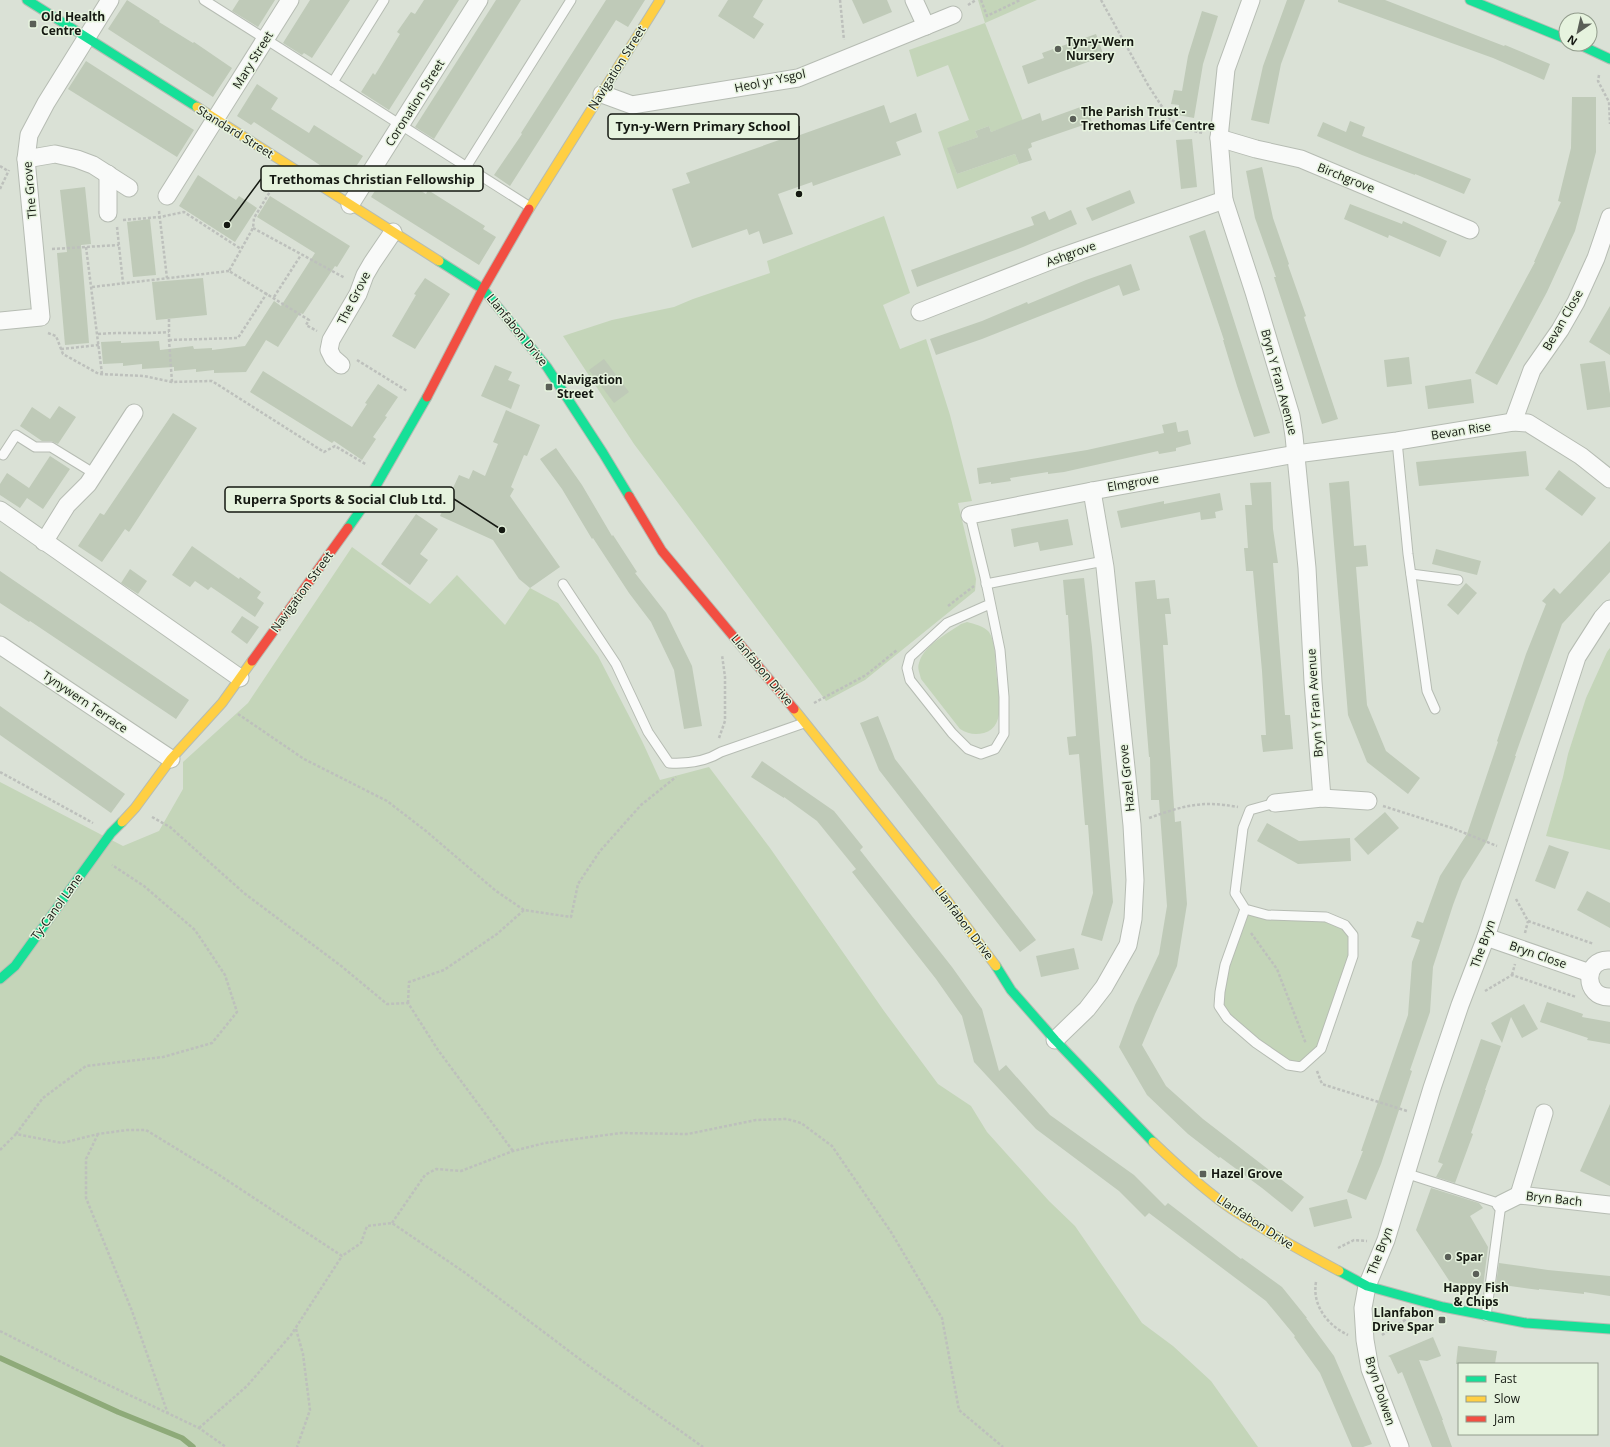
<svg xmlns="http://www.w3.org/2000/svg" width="1610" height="1447" font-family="'Open Sans',sans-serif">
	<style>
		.green { fill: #c4d5b9 }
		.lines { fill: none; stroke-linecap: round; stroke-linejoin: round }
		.stream { stroke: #8eaa79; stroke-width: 5.5 }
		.building { fill: #bfcab8 }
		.lane-casing { stroke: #b6bcb3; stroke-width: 11 }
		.street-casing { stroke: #b6bcb3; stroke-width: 19 }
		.fast-casing { stroke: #b6bcb3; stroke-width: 11 }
		.slow-casing { stroke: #b6bcb3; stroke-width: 11 }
		.jam-casing { stroke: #b6bcb3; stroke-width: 11 }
		.path { stroke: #bdc0bc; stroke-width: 2.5; stroke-dasharray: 3 2; stroke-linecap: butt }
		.lane { stroke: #f9faf9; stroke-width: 9 }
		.street { stroke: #f9faf9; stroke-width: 17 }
		.fast { stroke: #16e098; stroke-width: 9 }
		.slow { stroke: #ffcf43; stroke-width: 9 }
		.jam { stroke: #f24e42; stroke-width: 9 }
		.poi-dot { fill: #5a5f57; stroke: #e6f3de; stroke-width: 1.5 }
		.labels { text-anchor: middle; stroke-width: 3; stroke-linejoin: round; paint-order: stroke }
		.poi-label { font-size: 12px; font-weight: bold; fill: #151912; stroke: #e6f3de; text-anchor: start }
		.street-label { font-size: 12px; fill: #151912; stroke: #e6f3de }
		.leader { fill: none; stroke: #151912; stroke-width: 1.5 }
		.callout-dot { fill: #151912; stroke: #e6f3de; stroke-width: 1.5 }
		.callout { fill: #e6f3de; stroke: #151912; stroke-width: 1.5 }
		.callout-label { font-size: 13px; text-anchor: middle; font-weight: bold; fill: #151912 }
	</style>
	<rect width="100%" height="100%" fill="#dae1d6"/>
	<g class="green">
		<path d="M978,0H1037L985,23L1023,121L991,132L989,126L975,131L978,137L948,148L957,174L1015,154L1019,164L957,189L938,132L969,120L948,65L917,77L909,50L985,23Z"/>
		<path d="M884,216L910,293L883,305L900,349L926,339L950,415L972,501L958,503L976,579L975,591L865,680L826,701L634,444L563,336L612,320L674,307L693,299L770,273L767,261Z"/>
		<path d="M352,547L430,604L457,575L505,625L530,588L558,603L598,656L642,741L660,780L709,767L770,848L884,1011L938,1084L971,1106L987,1132L1049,1201L1075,1226L1142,1323L1173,1346L1211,1381L1258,1447H0V782L123,846L159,831L183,789V762L248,703Z"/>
		<path d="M967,622C974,624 984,626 989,632C996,643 995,659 996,672C998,689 1008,727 984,733C975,735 968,734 960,729L921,679C920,674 917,668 919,663C924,645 947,634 961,624Z"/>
		<path d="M1610,648V850L1546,836L1563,777L1568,754L1586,698L1607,652Z"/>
		<path d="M1245,909L1326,917L1353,935V956L1321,1049L1301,1067L1288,1065L1227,1018L1220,992Z"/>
	</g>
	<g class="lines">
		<path class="stream" d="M0,1358L118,1412L182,1438L193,1447"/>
	</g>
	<g class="building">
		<path d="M127,0L160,21L159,22L193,43L194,42L232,68L213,97L108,29Z"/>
		<path d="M239,0H275L258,27L232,11Z"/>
		<path d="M310,0H350L312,58L304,53L302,55L283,43Z"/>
		<path d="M424,0H459L389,110L361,92L373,73L375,75L400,34L397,32L411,12L415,14Z"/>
		<path d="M496,0H521L434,139L415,127Z"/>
		<path d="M606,0H645L628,27L616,20L510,186L494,175L522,134L521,133Z"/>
		<path d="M728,0H763L753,17L764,24L754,39L718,16Z"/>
		<path d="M852,0H887L892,12L863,24Z"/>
		<path d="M1287,0H1305L1281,64L1269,124L1251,120L1263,66Z"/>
		<path d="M1338,0H1385L1504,46L1505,45L1550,64L1544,80L1493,58L1338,2Z"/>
		<path d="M1202,11L1218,16L1203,64L1194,118L1178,115L1179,105L1171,104L1174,90L1182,91L1188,56Z"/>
		<path d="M1096,34L1104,56L1028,84L1022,66L1044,58L1042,53Z"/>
		<path d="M86,61L194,130L177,157L68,89Z"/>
		<path d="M257,84L278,98L271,109L309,133L314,125L363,156L344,185L330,176L332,173L254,122L251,125L237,116Z"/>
		<path d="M1572,97H1596V152L1575,231L1547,292L1497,385L1475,373L1535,262H1534L1561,202L1558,201L1571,148Z"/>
		<path d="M884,105L890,123L916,113L922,132L896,142L901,155L813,186L812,182L778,194L793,234L763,244L759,231L749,235L747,229L692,248L672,189L690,183L686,173L799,133L800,135Z"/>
		<path d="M1086,105L1092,122L1031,143L1032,147L1028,149L1032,160L1019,164L1015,154L957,174L947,148L978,137L975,131L989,126L991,132L1040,113L1042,121Z"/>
		<path d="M1350,121L1365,127L1362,136L1471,179L1464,194L1415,174V175L1362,155L1317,136L1323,122L1346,132Z"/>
		<path d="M1192,139L1197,187L1181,189L1176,140Z"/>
		<path d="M1262,167L1273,218L1289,264L1288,265L1306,316L1304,317L1338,419L1322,424L1274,277H1276L1255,218L1246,171Z"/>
		<path d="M388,171L412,187L413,186L426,194L428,190L485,226L483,229L496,237L479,265L371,197Z"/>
		<path d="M198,175L236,200L239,196L257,208L235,242L179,206Z"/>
		<path d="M85,187L91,244L81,245L89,343L65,345L57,253L67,252L60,190Z"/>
		<path d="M1130,190L1135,203L1092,221L1086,208Z"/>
		<path d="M270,196L350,246L337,267L335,266L303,314L300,313L278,347L266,340L246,372L214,373V370L196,372V369L174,371V367L142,369V364L123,366V363L103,364L101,342L121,341V343L159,341L160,350L193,346L194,349L212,348V350L245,346L274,301L281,306L315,253L257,217Z"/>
		<path d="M1350,204L1402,224L1403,221L1447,241L1440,257L1389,235L1388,238L1344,219Z"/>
		<path d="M1071,210L1077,224L1023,247L917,287L911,270L1034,225L1031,217L1045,211L1049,220Z"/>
		<path d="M150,219L156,275L133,277L127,222Z"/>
		<path d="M1205,230L1270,433L1254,437L1237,386L1223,340H1224L1189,236Z"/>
		<path d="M1131,264L1140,290L1123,296L1119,285L982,339L936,355L930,339L982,321L1027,302L1028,304L1086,280Z"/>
		<path d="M203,278L207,315L156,320L152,282Z"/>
		<path d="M425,278L450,294L415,349L392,336L416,295L414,294Z"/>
		<path d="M1610,306V355L1589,342Z"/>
		<path d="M1409,357L1412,384L1387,387L1384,360Z"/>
		<path d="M604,359L629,392L614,403L589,370Z"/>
		<path d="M1605,361L1610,394V407L1587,410L1580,364Z"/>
		<path d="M495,365L512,372L508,380L520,385L511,409L481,396Z"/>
		<path d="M263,371L352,427L367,404L365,403L378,384L398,397L385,416L387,417L373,437L376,439L362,460L334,441L332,443L250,392Z"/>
		<path d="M1471,379L1474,403L1428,409L1425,386Z"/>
		<path d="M59,406L76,417L58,444L51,441H42L20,426L32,407L50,419Z"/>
		<path d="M506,410L540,425L527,456L524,455L511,487L514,489L510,496L560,567L530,588L519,579L493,540L440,516L459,475L469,479L473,470L485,476L498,444L493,442Z"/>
		<path d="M173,413L197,428L129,532L125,529L102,562L78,546L100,513L104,515Z"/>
		<path d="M1176,422L1178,432L1188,430L1191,444L1176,448V451L1159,454L1158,451L1064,472L1048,474V472L1010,478L1011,481L991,484V482L979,484L977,468L1087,450L1164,433L1162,425Z"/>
		<path d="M556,448L582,485L612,536L613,535L637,572L635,573L666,613L692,666L702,726L684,729L674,670L651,622L629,593L593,538L592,539L562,489L540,459Z"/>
		<path d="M1526,451L1529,476L1419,486L1416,462Z"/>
		<path d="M50,456L70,469L43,509L27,498L20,508L0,495V484L7,473L29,488Z"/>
		<path d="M1559,470L1596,498L1582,516L1545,489Z"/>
		<path d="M1349,481L1354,546L1366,545L1368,566L1356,567L1367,705L1386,751L1420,778L1408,794L1367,762L1348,715L1329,483Z"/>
		<path d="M1271,482L1273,529L1278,563H1273L1285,715H1290L1293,749L1263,752L1261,735H1266L1262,671L1253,571H1246L1244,548H1248L1245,505H1252L1250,483Z"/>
		<path d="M1220,493L1223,510L1215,512L1216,518L1201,520L1200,512L1121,528L1117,511L1164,501V504Z"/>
		<path d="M416,514L438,529L420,554L428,560L410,585L381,564Z"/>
		<path d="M1068,519L1073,545L1040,551L1038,542L1014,547L1011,529Z"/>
		<path d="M1610,541V572L1562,624L1515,756H1516L1487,841L1462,881L1453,905L1433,967L1430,1012L1410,1070L1412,1071L1381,1164L1366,1200L1347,1192L1363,1151H1361L1369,1128L1408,1015L1412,962L1420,940L1411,937L1417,921L1423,923L1440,876L1467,834L1498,742L1497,741L1526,654L1546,604L1542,601L1554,588L1560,594Z"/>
		<path d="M192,546L239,579L240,577L261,592L257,598L264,603L255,617L211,587L208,590L195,581L190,587L172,575Z"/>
		<path d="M1436,549L1481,561L1477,575L1432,564Z"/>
		<path d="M130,569L147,581L138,594L121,583Z"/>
		<path d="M0,571L189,700L176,719L30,621L29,622L0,603Z"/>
		<path d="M1084,578L1092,647L1113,902L1102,941L1081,935L1093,893L1088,825H1085L1079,754L1069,755L1067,737L1076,736L1068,615H1066L1063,580Z"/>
		<path d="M1155,580L1157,599L1169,598L1171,614H1165L1168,645H1163L1175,822L1181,821L1187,904L1177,966L1155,1014L1142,1045L1166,1086L1203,1119L1304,1197L1292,1212L1262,1188L1220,1157L1219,1158L1188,1134L1147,1095L1119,1047L1135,1005L1159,954L1167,906L1159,800H1151L1150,757H1149L1135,582Z"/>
		<path d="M1466,583L1477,593L1458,615L1447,605Z"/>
		<path d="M242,616L259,627L247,644L231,632Z"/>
		<path d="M0,706L125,794L111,813L0,735Z"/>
		<path d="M878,716L895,759L1036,940L1020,952L879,770L860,723Z"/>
		<path d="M762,761L834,811L863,847L860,850L952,967L982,1009L999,1071L1006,1065L1050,1115L1134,1175L1165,1206L1168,1203L1241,1259L1242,1258L1282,1287L1307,1318H1306L1334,1356L1372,1444L1363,1447H1352L1320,1373L1294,1337L1295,1336L1266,1301L1149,1213L1145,1217L1119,1191L1036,1129L974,1062L962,1016L936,979L852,872L856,869L817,821L784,797V798L751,777Z"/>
		<path d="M1385,812L1399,828L1368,855L1354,839Z"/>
		<path d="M1267,823L1299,841L1350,838L1351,861L1298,864L1257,841Z"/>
		<path d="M1549,845L1569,852L1555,889L1535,881Z"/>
		<path d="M1587,891L1610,903V928L1577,910Z"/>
		<path d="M1074,948L1079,969L1041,977L1036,956Z"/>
		<path d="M1547,1002L1583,1014L1582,1017L1610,1022V1044L1587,1040L1588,1038L1540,1022Z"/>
		<path d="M1524,1004L1538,1029L1522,1038L1511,1017L1502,1043L1491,1023Z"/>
		<path d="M1481,1039L1501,1046L1485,1090H1486L1471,1133L1473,1134L1455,1183L1436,1177L1443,1164L1438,1162Z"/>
		<path d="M1610,1104V1186L1580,1171Z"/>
		<path d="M1431,1188L1479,1203L1483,1208L1470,1216L1488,1247L1483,1287L1450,1282L1416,1230Z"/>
		<path d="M1347,1199L1352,1218L1314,1227L1309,1208Z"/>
		<path d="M1499,1263L1548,1270L1610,1276V1296L1584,1292V1294L1539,1289V1290L1496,1284Z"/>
		<path d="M1433,1337L1441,1356L1427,1361L1419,1360L1443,1420H1442L1452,1447H1432L1402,1372L1398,1374L1390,1357L1388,1356Z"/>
		<path d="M1458,1346L1497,1351L1495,1364H1456Z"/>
	</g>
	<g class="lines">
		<defs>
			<g id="lane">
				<path d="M204,0L530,207"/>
				<path d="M333,82L384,0"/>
				<path d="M466,167L571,0"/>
				<path d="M1397,441L1408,554L1427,691L1435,709"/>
				<path d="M3,455L16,435L35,447H51L95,474"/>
				<path d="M970,515L985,577L1000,650L1004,697V734L995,749L981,754L968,749L952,733L910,680L907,668L910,657L947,623L990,604"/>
				<path d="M1411,574L1458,580"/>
				<path d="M563,584L616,664L648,732L669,763C687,764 705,762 721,752L804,723"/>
				<path d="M986,584L1104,561"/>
				<path d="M1245,909L1225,965L1220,992L1219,1006L1227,1018L1256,1043L1288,1065L1301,1067L1321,1049L1353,956V935L1345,925L1326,917L1267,915L1245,909L1235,893L1243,828L1250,810L1275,803"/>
				<path d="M1405,1173L1501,1204L1486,1316"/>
			</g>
			<g id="street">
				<path d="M914,0L926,26"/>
				<path d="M1251,0L1226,69L1219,138L1224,200L1254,292L1291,416L1294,436L1307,568L1313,682L1322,798"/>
				<path d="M602,94L632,105L798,78L953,15"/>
				<path d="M1219,138L1256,149L1301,159L1470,230"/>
				<path d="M26,159L55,154L77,159L93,165L129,188"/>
				<path d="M167,196L290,0"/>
				<path d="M350,205L479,0"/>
				<path d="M108,213V174"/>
				<path d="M920,312L1055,259L1224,200"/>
				<path d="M0,321L41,317L26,159L29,135L46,103L110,0"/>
				<path d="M341,365L333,358L329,350L331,340L358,294L365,275L372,263L393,232"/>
				<path d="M1513,422L1532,370L1560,330L1576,302L1596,258L1610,217"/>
				<path d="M0,510L240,678"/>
				<path d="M970,515L1092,491L1296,454L1397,441L1513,422L1528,423L1581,456L1610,479"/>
				<path d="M44,542L67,505L88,484L134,413"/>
				<path d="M0,645L171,759"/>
				<path d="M1275,803L1322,798L1368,801"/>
				<path d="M1486,937L1590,973"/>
				<path d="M1610,960C1583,958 1583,998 1610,997"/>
				<path d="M1055,1040L1087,1009L1104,987L1128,945L1133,919L1135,880L1132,825L1105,567L1092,491"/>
				<path d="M1519,1195L1544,1113"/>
				<path d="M1501,1204L1519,1195L1610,1205"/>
				<path d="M1400,1447L1370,1369L1365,1340L1363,1308L1367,1286L1386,1240L1432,1088L1460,1005L1486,937L1577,657L1602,618L1610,609"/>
			</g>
			<g id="fast">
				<path d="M27,0L197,107"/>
				<path d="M1470,0L1566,39"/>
				<path d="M1578,44L1610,59"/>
				<path d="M439,261L483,289L547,367L603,453L629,496"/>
				<path d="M348,528L369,498L427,397"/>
				<path d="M996,966L1011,990L1055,1040L1153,1142"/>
				<path d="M0,979L15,966L111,833L122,822"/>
				<path d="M1339,1271L1367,1286L1443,1307L1526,1323L1610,1329"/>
			</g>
			<g id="slow">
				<path d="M197,107L439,261"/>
				<path d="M529,209L660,0"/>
				<path d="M794,709L946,899L996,966"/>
				<path d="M122,822L135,808L171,759L222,703L252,661"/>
				<path d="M1153,1142C1178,1166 1204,1190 1233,1210C1267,1232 1303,1252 1339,1271"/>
			</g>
			<g id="jam">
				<path d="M427,397L483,289L529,209"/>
				<path d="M629,496L662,551L794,709"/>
				<path d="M252,661L348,528"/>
			</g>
		</defs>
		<use href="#lane" class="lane-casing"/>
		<use href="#street" class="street-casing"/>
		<use href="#fast" class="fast-casing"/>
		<use href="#slow" class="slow-casing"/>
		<use href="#jam" class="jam-casing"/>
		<g class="path">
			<path d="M840,0L844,40"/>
			<path d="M981,0L987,16L1020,0"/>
			<path d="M1101,0L1148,85L1170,119L1189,130L1203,133"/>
			<path d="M968,5L976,0"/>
			<path d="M1599,75L1598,81L1609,102L1610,124"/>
			<path d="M0,166L8,171"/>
			<path d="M277,180L254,218L253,228L229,271L309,320L306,325L317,331"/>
			<path d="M0,189L9,170"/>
			<path d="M159,211L167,278"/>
			<path d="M123,220L160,217L184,212L241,249"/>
			<path d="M117,227L123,283"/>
			<path d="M253,228L345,278"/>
			<path d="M86,247L102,374"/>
			<path d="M52,249L119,245"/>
			<path d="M92,287L229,271"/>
			<path d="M274,297L301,255"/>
			<path d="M169,319V340L172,382"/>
			<path d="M48,333L56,336L63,354L99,374L144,376L172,382L212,381L324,452L335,446L367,465"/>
			<path d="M98,334C122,332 145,334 169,332"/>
			<path d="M169,340L238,338L267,293"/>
			<path d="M61,349L99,345"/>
			<path d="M357,360L407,391"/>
			<path d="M948,606L974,586"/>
			<path d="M814,703L866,675L897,650"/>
			<path d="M238,714L304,759L387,801L426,831L496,891L524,910L571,917L578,884L600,851L641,805L676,777"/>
			<path d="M719,738L725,721V677L722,655"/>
			<path d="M0,772L93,823"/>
			<path d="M1383,806L1452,828L1497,846"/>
			<path d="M152,817L170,827L244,893L340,965L387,1004L408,1003L438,1050L513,1151"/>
			<path d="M1149,818C1183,806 1201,800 1238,807"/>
			<path d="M1516,899L1528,921L1594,944"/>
			<path d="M1251,933L1277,969L1306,1044"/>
			<path d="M1525,933L1528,921"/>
			<path d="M1512,975L1515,964"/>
			<path d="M1485,991L1512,975L1576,997"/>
			<path d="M408,1003L409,982L444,970L497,934L524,910"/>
			<path d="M1317,1071L1322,1084L1407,1111"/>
			<path d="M16,1134L43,1098L86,1066L163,1057L212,1043L237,1012L225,975L195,930L144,886L112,865"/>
			<path d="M98,1134L86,1159V1198L132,1311L168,1414"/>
			<path d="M0,1150L16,1134L62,1143L98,1134L127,1130H146L213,1171L342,1256L361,1243L367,1226L392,1223L464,1272L593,1369L703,1447"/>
			<path d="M392,1223L425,1175L436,1169L461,1171L513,1151L545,1143L621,1133L688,1134L756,1120L787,1119L801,1123L832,1146L891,1232L942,1318L959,1410L1003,1447"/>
			<path d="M1338,1248L1354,1240L1367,1241"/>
			<path d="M1316,1282C1312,1305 1327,1325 1348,1335"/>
			<path d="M296,1329L303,1354L310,1410L297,1447"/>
			<path d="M0,1331L83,1373L199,1428L226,1447"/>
			<path d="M1382,1335L1405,1320L1406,1317"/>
			<path d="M199,1428L247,1386L291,1335L342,1256"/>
		</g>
		<use href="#lane" class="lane"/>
		<use href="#street" class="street"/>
		<use href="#fast" class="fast"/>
		<use href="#slow" class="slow"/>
		<use href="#jam" class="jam"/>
	</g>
	<g class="poi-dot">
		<rect x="29" y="20" width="8" height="8" rx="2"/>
		<circle cx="1058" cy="49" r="4"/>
		<circle cx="1073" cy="119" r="4"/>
		<rect x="545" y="383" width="8" height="8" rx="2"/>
		<rect x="1199" y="1170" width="8" height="8" rx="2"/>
		<circle cx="1448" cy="1257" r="4"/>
		<circle cx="1476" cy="1274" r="4"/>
		<rect x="1438" y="1316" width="8" height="8" rx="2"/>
	</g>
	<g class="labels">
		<g class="poi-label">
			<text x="41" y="21">Old Health<tspan x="41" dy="14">Centre</tspan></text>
			<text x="1066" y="46">Tyn-y-Wern<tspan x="1066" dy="14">Nursery</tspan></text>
			<text x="1081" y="116">The Parish Trust -<tspan x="1081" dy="14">Trethomas Life Centre</tspan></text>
			<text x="557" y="384">Navigation<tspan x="557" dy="14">Street</tspan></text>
			<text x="1211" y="1178">Hazel Grove</text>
			<text x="1456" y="1261">Spar</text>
			<text x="1476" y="1292" text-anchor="middle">Happy Fish<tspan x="1476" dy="14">&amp; Chips</tspan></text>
			<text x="1434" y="1317" text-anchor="end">Llanfabon<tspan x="1434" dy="14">Drive Spar</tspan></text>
		</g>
		<g class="street-label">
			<text transform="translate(253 60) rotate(-58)" y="4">Mary Street</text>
			<text transform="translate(617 68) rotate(-58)" y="4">Navigation Street</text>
			<text transform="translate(770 81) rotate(-12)" y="4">Heol yr Ysgol</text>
			<text transform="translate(415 103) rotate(-58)" y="4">Coronation Street</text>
			<text transform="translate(235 132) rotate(32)" y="4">Standard Street</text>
			<text transform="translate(1346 178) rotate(22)" y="4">Birchgrove</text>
			<text transform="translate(30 190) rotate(-95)" y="4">The Grove</text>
			<text transform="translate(1071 254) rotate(-20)" y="4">Ashgrove</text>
			<text transform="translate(354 298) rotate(-63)" y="4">The Grove</text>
			<text transform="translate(1563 320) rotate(-60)" y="4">Bevan Close</text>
			<text transform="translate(517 330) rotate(51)" y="4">Llanfabon Drive</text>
			<text transform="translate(1279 382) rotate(75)" y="4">Bryn Y Fran Avenue</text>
			<text transform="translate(1461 431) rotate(-9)" y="4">Bevan Rise</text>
			<text transform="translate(1133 483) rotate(-10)" y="4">Elmgrove</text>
			<text transform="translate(302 592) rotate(-54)" y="4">Navigation Street</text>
			<text transform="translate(762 670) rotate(50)" y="4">Llanfabon Drive</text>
			<text transform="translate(85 702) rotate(34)" y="4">Tynywern Terrace</text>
			<text transform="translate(1315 703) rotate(-94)" y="4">Bryn Y Fran Avenue</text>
			<text transform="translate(1127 778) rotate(-96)" y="4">Hazel Grove</text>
			<text transform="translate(57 907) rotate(-54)" y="4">Ty-Canol Lane</text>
			<text transform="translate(964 923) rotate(53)" y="4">Llanfabon Drive</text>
			<text transform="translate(1483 944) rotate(-70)" y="4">The Bryn</text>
			<text transform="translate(1538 955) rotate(19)" y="4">Bryn Close</text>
			<text transform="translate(1554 1199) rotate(6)" y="4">Bryn Bach</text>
			<text transform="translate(1255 1222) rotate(33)" y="4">Llanfabon Drive</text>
			<text transform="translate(1380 1251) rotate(-69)" y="4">The Bryn</text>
			<text transform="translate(1380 1391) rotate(72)" y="4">Bryn Dolwen</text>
		</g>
	</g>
	<path class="leader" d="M799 194L799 126M227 225L261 179M502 530L454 499"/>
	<g class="callout-dot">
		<circle cx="799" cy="194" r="4"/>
		<circle cx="227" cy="225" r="4"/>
		<circle cx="502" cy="530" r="4"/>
	</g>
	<g class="callout">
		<rect x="608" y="114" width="191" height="25" rx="4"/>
		<rect x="261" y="166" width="222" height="25" rx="4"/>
		<rect x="225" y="487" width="229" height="25" rx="4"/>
	</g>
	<g class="callout-label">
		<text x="703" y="131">Tyn-y-Wern Primary School</text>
		<text x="372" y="184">Trethomas Christian Fellowship</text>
		<text x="340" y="504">Ruperra Sports &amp; Social Club Ltd.</text>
	</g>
	<rect x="1458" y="1363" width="140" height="72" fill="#e6f3de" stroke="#929c8c"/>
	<rect x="1466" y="1376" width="20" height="6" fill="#16e098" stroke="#929c8c"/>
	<text x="1494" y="1383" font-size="12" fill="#151912">Fast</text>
	<rect x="1466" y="1396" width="20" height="6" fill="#ffcf43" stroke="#929c8c"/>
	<text x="1494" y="1403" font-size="12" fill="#151912">Slow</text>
	<rect x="1466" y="1416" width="20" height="6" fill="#f24e42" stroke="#929c8c"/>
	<text x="1494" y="1423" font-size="12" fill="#151912">Jam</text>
	<g transform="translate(1578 32) rotate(214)"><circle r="19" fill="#e6f3de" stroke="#929c8c"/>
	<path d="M0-3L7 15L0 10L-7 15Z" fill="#5a5f57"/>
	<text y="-6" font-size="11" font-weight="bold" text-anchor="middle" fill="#151912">N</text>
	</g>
</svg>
